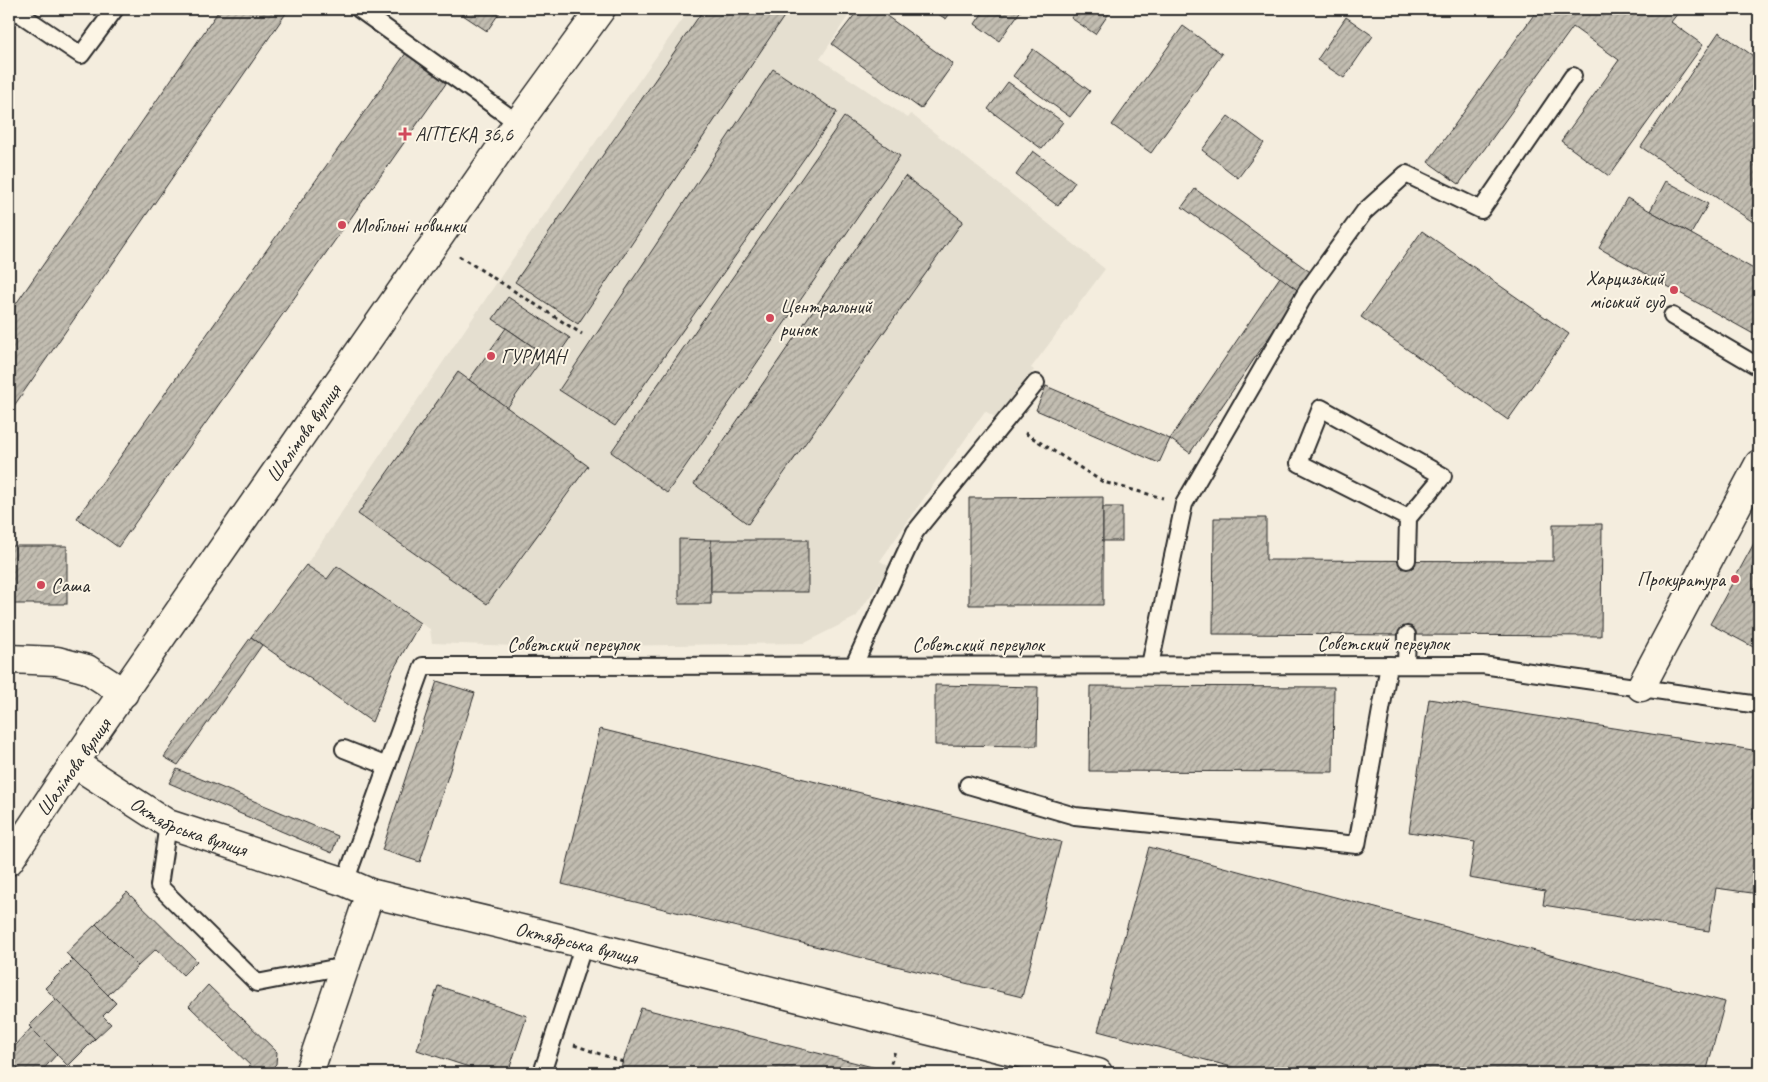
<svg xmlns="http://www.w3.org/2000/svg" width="1768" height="1082" font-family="Caveat,sans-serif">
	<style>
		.built { fill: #e5dfd0 }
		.building { fill: url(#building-hatch); stroke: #2b2b2b }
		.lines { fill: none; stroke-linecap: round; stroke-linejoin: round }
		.service-casing { stroke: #2b2b2b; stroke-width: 20 }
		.minor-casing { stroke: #2b2b2b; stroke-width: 31 }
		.tertiary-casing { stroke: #2b2b2b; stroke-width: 31 }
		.secondary-casing { stroke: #2b2b2b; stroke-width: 31 }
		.path { stroke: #2b2b2b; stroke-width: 3; stroke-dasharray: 4 4; stroke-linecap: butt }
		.service { stroke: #fcf5e5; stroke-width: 16 }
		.minor { stroke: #fcf5e5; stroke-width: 28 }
		.tertiary { stroke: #fcf5e5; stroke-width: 28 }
		.secondary { stroke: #fcf5e5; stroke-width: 28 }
		.poi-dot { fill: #d1495b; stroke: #fcf5e5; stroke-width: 2 }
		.labels { text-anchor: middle; stroke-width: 4; stroke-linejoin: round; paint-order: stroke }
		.poi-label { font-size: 20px; fill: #2b2b2b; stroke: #fcf5e5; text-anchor: start }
		.street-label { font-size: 20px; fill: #2b2b2b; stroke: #fcf5e5 }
	</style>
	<defs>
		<pattern id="building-hatch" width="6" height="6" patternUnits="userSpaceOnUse" patternTransform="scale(1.25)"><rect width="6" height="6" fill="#c2bdb1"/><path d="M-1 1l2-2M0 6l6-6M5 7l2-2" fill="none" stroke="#9e9a90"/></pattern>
	</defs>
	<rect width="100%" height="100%" fill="#f4edde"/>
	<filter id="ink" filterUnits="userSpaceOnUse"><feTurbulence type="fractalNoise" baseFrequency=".02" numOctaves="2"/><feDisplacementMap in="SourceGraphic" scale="10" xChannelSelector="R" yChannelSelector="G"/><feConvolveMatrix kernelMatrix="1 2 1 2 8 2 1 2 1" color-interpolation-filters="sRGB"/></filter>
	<g filter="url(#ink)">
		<path class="built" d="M690,9H846L850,13L820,59L908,118L911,114L1105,269L1031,368L1034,370L998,419L985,411L880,561L890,567L856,617L804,643L546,647L432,643L430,629L420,623L392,672L372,722L251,637L306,565L512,260Z"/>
		<g class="building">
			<path d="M220,9H289L9,413V314Z"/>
			<path d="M454,9H502L487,31Z"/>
			<path d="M704,9H775L785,15L578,324L515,282Z"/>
			<path d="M859,9H877L953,64L921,109L832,44Z"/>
			<path d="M930,9H953L946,19Z"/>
			<path d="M985,9H1022L999,41L975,24Z"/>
			<path d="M1077,9H1112L1095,34L1071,18Z"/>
			<path d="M1538,9H1681L1671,22L1703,45L1609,176L1561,141L1619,60L1573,27L1459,184L1428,162Z"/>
			<path d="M1346,17L1373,36L1344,78L1317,60Z"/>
			<path d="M1183,26L1222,54L1151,153L1112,125Z"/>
			<path d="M1719,32L1759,60V226L1641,147Z"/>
			<path d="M1033,49L1090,91L1070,117L1013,76Z"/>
			<path d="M406,53L447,82L118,547L77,518Z"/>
			<path d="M773,69L837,112L615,426L559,390Z"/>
			<path d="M1008,82L1063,122L1042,149L988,109Z"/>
			<path d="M1228,116L1264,143L1238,178L1202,150Z"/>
			<path d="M844,117L900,156L667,493L611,452Z"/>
			<path d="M1033,151L1075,182L1058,206L1016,175Z"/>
			<path d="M905,176L963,221L748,524L694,484Z"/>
			<path d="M1666,181L1708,204L1691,234L1650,211Z"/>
			<path d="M1195,189L1313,274L1300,292L1182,207Z"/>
			<path d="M1627,198L1759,272V333L1757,336L1599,248Z"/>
			<path d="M1422,231L1569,334L1508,420L1361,317Z"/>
			<path d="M1280,277L1300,292L1190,453L1170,439Z"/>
			<path d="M508,297L570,338L554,361L493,319Z"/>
			<path d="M506,328L545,355L507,408L469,380Z"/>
			<path d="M458,372L588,466L487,604L358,514Z"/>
			<path d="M1046,386L1170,439L1159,463L1036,410Z"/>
			<path d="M1103,497V605H969V498Z"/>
			<rect x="1103" y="507" width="19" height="34"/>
			<path d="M1214,518H1266V560L1553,561V524H1602L1601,636L1213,634Z"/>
			<path d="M1759,534V650L1710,624Z"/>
			<path d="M679,539L711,540V604H679Z"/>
			<rect x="711" y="540" width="97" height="52"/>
			<rect x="9" y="546" width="58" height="58"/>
			<path d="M306,565L327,579L337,566L420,623L392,672L372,722L251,637Z"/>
			<path d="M251,637L262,645L178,765L164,757Z"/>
			<path d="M437,681L475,693L420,862L382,850Z"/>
			<path d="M935,685L1038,687L1037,746L935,745Z"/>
			<path d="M1090,686L1334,687L1333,772L1089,771Z"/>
			<path d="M1429,699L1759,751V894L1716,888L1709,931L1543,905L1545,891L1469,878L1475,842L1409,832Z"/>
			<path d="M600,729L1061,842L1022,997L562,884Z"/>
			<path d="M177,769L338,836L332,853L169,783Z"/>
			<path d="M1149,847L1725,1002L1706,1073H1254L1098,1031Z"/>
			<path d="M127,892L197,961L183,975L156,949L138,966L96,924Z"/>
			<path d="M96,924L138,966L108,995L66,953Z"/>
			<path d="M73,960L116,1003L103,1016L111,1024L95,1039L45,988Z"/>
			<path d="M208,985L277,1052L276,1064L267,1073H258L189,1006Z"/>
			<path d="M438,986L527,1016L508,1073H487L417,1050Z"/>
			<path d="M56,999L95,1039L68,1066L29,1026Z"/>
			<path d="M641,1008L888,1071L899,1073H619Z"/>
			<path d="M31,1028L57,1054L40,1073H25L9,1063V1053Z"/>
			<path d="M9,1063L25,1073H9Z"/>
		</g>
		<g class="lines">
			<defs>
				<g id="service">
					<path d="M13,9L81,55L115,9"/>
					<path d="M359,9L518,123"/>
					<path d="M1672,316L1759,367"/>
					<path d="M1407,560L1408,518L1443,476L1321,408L1299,463L1408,518"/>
					<path d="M1406,664L1407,635"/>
					<path d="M854,665L915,532L1036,383"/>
					<path d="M1150,665L1184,504L1307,291L1364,212L1406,174L1481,210L1573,76"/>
					<path d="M344,749L387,766"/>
					<path d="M968,785L1075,816L1357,845L1389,665"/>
					<path d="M168,824L159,886L257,983L345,966"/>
					<path d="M345,882L423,666L1482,665L1759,705"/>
					<path d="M542,1073L584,944"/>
				</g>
				<g id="minor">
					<path d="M1641,687L1759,464"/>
					<path d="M309,1073L370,893"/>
				</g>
				<g id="tertiary">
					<path d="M9,659L57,661L87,669L124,693"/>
					<path d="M9,861L74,763"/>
				</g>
				<g id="secondary">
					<path id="s1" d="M601,9L518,123L74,763L168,824L345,882L370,893L584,944L1098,1073"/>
				</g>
			</defs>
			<use href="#service" class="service-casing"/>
			<use href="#minor" class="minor-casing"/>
			<use href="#tertiary" class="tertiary-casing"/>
			<use href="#secondary" class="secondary-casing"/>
			<g class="path">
				<path d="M459,256L582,334"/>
				<path d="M1025,433L1103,482L1163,498"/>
				<path d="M574,1045L623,1062"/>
				<path d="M888,1071L895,1051"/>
			</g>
			<use href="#service" class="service"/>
			<use href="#minor" class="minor"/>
			<use href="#tertiary" class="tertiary"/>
			<use href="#secondary" class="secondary"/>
		</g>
	</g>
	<g class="poi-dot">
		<path d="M402.5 126.5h5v5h5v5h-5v5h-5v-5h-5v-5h5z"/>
		<circle cx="342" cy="225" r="5"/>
		<circle cx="1674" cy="290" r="5"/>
		<circle cx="770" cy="318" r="5"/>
		<circle cx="491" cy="356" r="5"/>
		<circle cx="1735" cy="579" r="5"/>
		<circle cx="41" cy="585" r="5"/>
	</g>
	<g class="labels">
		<g class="poi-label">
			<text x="415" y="141">АПТЕКА 36,6</text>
			<text x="352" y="232">Мобільні новинки</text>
			<text x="1664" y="285" text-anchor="end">Харцизький<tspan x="1664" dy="23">міський суд</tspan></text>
			<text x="780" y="313">Центральний<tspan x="780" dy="23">ринок</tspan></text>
			<text x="501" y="363">ГУРМАН</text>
			<text x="1725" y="586" text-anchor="end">Прокуратура</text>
			<text x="51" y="592">Саша</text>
		</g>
		<g class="street-label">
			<text transform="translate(303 433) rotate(-55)" y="7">Шалімова вулиця</text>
			<text x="1383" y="650">Советский переулок</text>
			<text x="573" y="651">Советский переулок</text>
			<text x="978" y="651">Советский переулок</text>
			<text transform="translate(73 767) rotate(-55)" y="7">Шалімова вулиця</text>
			<text dy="7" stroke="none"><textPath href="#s1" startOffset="1052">Октябрська вулиця</textPath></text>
			<text dy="7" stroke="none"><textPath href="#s1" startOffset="1458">Октябрська вулиця</textPath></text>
		</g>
	</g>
	<rect width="1768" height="1082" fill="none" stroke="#fcf5e5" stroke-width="30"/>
	<rect x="15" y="15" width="1738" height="1052" fill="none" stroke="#2b2b2b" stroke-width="2" filter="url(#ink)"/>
</svg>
